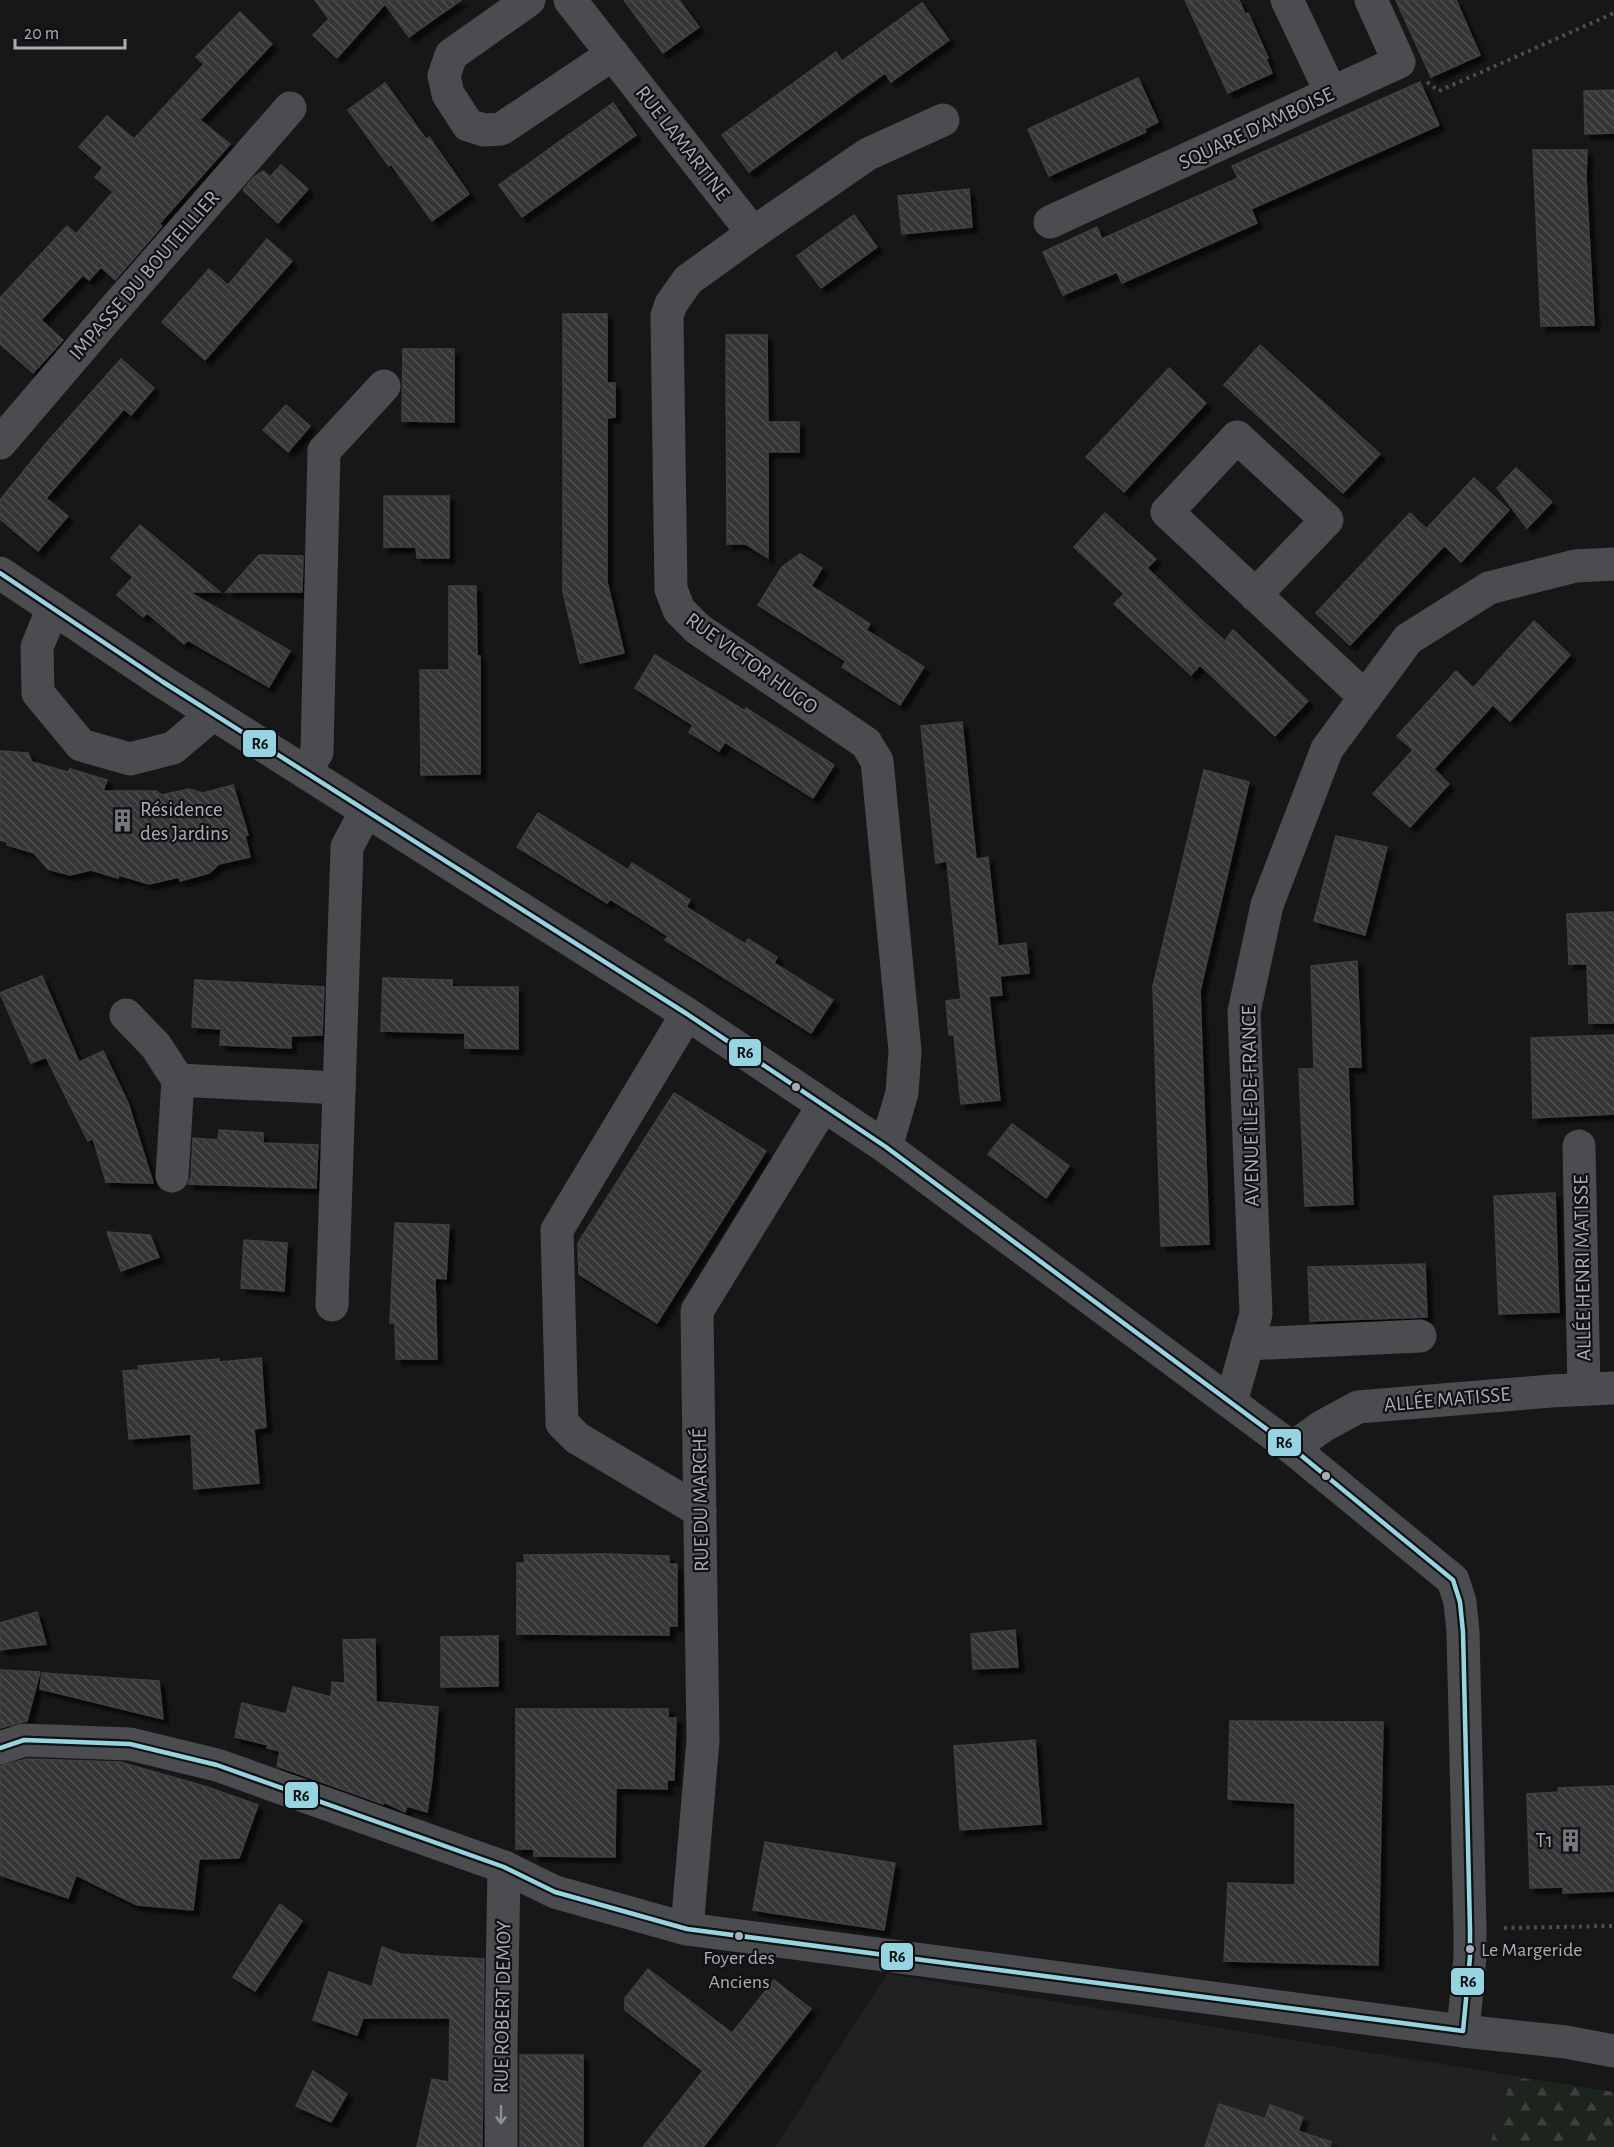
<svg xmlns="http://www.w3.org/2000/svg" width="1614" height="2147" font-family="'Alegreya Sans',sans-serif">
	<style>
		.built { fill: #212123 }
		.forest { fill: url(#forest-firs) }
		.building { fill: url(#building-back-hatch); stroke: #3f4043; stroke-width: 1.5; filter: url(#shadow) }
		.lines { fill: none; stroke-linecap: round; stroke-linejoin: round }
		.path { stroke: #4d4e52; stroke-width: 4; stroke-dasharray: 3 4.5; stroke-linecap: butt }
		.minor { stroke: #4b4c50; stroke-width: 33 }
		.bus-1-casing { stroke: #111113; stroke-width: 9 }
		.bus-1 { stroke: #97d4e2; stroke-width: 4.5 }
		.oneway { stroke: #8c9099 }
		.bus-dot { fill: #a8adb8; stroke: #111113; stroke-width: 2 }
		.labels { text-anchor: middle; stroke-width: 4.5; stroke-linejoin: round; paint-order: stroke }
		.bus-label { font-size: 20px; fill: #a8adb8; stroke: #111113; text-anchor: start }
		.street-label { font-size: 21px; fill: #a8adb8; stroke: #111113 }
		.poi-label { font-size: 21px; fill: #a8adb8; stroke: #111113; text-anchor: start }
		.line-badge { stroke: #111113; stroke-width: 2 }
		.pale-badge-label { font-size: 16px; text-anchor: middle; font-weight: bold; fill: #111 }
	</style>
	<defs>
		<pattern id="forest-firs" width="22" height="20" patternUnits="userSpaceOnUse" patternTransform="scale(1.5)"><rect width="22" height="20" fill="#1d241e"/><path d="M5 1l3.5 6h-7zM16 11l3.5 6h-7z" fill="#3b413d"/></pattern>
		<pattern id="building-back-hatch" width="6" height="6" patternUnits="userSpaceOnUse" patternTransform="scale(1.5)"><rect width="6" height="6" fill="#353536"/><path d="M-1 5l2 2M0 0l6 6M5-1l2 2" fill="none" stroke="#4f5051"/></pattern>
		<filter id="shadow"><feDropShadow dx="5.5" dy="5.5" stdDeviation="1.5" flood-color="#0009"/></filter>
	</defs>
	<rect width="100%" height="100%" fill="#171717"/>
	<path class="built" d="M887,1974L1614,2092V2147H775Z"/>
	<path class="forest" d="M1512,2077L1614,2092V2147H1489Z"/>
	<g class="building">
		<path d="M315,0H461L409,37L385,4L337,58L313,35L329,19Z"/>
		<path d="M624,0H679L699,27L663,53Z"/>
		<path d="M1185,0H1239L1245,14L1248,13L1268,58L1266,59L1272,73L1228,93Z"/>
		<path d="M1396,0H1456L1480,55L1431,77Z"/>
		<path d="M922,3L949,40L891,82L885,73L749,172L722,135L836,52L842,61Z"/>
		<path d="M240,12L272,44L200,120L230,144L159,224L162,226L115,280L101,267L89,280L83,275L41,320L63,340L33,373L0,344V298L67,226L76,234L113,192L95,177L103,168L79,147L107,116L134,139L204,64L196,57Z"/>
		<path d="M1138,78L1158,122L1144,129L1146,132L1049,176L1028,129Z"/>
		<path d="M1420,82L1439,125L1251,209L1257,223L1122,283L1117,272L1063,295L1043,252L1097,227L1102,239L1238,178L1232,166Z"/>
		<path d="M385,83L426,139L429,137L469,194L432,221L391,164L389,166L348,110Z"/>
		<path d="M1614,90V133L1585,134L1584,91Z"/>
		<path d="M613,103L636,135L522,217L499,185Z"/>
		<path d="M1533,150H1587L1586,178L1594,325L1541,326Z"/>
		<path d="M281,165L308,189L278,223L243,190L254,177L263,171L270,177Z"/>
		<path d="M969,189L972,227L902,234L898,196Z"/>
		<path d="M854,215L877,247L821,288L797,256Z"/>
		<path d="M267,239L292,261L205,360L162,322L209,269L228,285Z"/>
		<path d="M563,314H607V383H615V417L607,418V582L624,653L580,663L563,592Z"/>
		<path d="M726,335H767L768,422H799V452H768V558L746,544H727Z"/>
		<path d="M1260,345L1380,454L1343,493L1224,385Z"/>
		<path d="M403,349H454V422L402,421Z"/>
		<path d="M121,359L154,388L131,415L124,409L46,498L68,516L38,551L0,519V500L48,441Z"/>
		<path d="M1169,368L1206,403L1124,492L1086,457Z"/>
		<path d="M286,405L310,426L288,452L263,430Z"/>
		<path d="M1516,468L1552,502L1527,528L1497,488Z"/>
		<path d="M1474,478L1509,510L1461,562L1427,528Z"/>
		<path d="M384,496H449V558H417L416,547H384Z"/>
		<path d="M1105,513L1156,559L1147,568L1197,616L1225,641L1233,630L1308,701L1275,736L1200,665L1191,675L1114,604L1124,594L1074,547Z"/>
		<path d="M1410,513L1444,546L1350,645L1316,613Z"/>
		<path d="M140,525L220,592H189L290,651L269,687L188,640L184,644L147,613L143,617L117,595L133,577L111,558Z"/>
		<path d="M800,554L822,568L811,586L870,624L866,630L924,667L900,705L842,667L846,661L758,605L782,567Z"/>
		<path d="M259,555L303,556L302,592H226Z"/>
		<path d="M449,586H476L477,656H480V774L421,775L420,670H449Z"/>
		<path d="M1534,621L1570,655L1510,721L1474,687Z"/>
		<path d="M655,655L745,711L746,708L834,765L813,798L725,742L719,751L689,732L693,725L635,688Z"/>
		<path d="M1456,671L1492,706L1434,769L1449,784L1410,827L1373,794L1413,750L1397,736Z"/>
		<path d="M962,722L976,859L988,857L998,946L1026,943L1029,973L1000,976L1002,995L989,996L1000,1100L961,1104L954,1035H949L946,1001L961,999L947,861L936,863L921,726Z"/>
		<path d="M0,751L28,753L32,762L68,772L70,769L107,780L103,791H156L162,795L189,789L203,793L233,785L248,835L245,836L250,857L219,864L209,873L180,881L179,877L149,884L119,875L118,878L91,870L70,875L48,869L34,853L7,845V842L0,840Z"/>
		<path d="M1204,770L1249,782L1200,991L1209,1244L1161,1246L1153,986Z"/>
		<path d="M538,813L628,870L632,863L690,900L686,907L745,944L748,939L777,957L774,963L833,1000L811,1033L665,940L668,936L639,917L610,899L607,903L517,847Z"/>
		<path d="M1336,836L1387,847L1365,935L1314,921Z"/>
		<path d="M1614,912V1023H1589L1587,964H1569L1567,914Z"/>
		<path d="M1357,961L1361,1067H1348L1353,1204L1305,1206L1299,1069H1314L1311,966Z"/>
		<path d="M42,976L79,1062L103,1051L128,1103L153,1183L106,1182L93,1138L88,1141L46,1057L31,1063L0,993Z"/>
		<path d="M383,978L452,980V987H518V1049L465,1048V1033L381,1031Z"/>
		<path d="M195,980L324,987L322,1035L291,1036V1048L220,1045L221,1029L192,1027Z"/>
		<path d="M1614,1035V1114L1533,1118L1531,1038Z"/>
		<path d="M674,1093L766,1151L657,1323L579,1274L578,1243Z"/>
		<path d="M1012,1124L1069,1166L1046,1198L988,1154Z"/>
		<path d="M219,1130L263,1133V1143L318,1145L316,1188L188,1184L191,1177L193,1138L218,1140Z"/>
		<path d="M1555,1193L1559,1312L1499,1314L1494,1196Z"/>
		<path d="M395,1223L449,1225L446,1279L435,1278L437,1359H396L395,1323H390Z"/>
		<path d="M107,1232L150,1235L159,1257L121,1271Z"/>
		<path d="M244,1240L287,1243L284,1291L241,1288Z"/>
		<path d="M1425,1264L1427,1317L1310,1321L1308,1267Z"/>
		<path d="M261,1358L266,1427L254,1429L259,1483L194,1489L191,1434L129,1439L123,1371L139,1370L138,1366L219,1359V1362Z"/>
		<path d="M605,1554L669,1556V1564H677V1626H669V1635L517,1634V1563H525L524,1555Z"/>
		<path d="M37,1612L46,1644L0,1650V1623Z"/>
		<path d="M1015,1630L1018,1667L973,1669L971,1634Z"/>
		<path d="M498,1636V1686L441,1687V1637Z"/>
		<path d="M375,1639L376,1702L438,1707L432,1780L427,1812L407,1806L405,1812L384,1802L383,1804L277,1766L280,1751L267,1748L268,1745L235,1737L242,1703L286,1714L293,1687L331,1697L332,1682L345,1683L343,1640Z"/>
		<path d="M0,1670L40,1672L27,1721L0,1728Z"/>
		<path d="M42,1673L159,1681L163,1719L40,1689Z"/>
		<path d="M516,1709H668V1718H676L674,1780H667V1789L616,1788L615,1857L534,1856V1849H516Z"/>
		<path d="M1230,1721L1383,1722L1378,1965L1224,1961L1228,1883L1295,1885V1803L1228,1799Z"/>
		<path d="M1035,1740L1041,1824L960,1830L954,1746Z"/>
		<path d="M27,1759L120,1762L204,1786L258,1805L239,1858L199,1859L193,1910L137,1905L76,1875L68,1898L0,1875V1766Z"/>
		<path d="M1614,1786V1891L1563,1893V1887L1530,1888L1527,1794L1559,1792L1558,1788Z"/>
		<path d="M765,1842L895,1863L884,1930L753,1910Z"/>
		<path d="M280,1904L302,1921L255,1991L233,1977Z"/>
		<path d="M382,1947L401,1954L484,1959L482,2147H417L432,2079L449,2082L450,2018H363L357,2035L313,2020L329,1972L372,1987Z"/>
		<path d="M648,1969L732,2033L774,1980L811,2009L703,2147H643L703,2071L625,2010V1998Z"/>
		<rect x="520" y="2055" width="63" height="92"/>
		<path d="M313,2071L347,2094L331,2122L296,2106Z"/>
		<path d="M1219,2104L1265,2119L1270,2105L1303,2117L1298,2131L1331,2142L1330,2147H1205Z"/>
	</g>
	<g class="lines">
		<g class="path">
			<path d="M1427,82L1439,91L1614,13"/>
			<path d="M1504,1928L1614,1926"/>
		</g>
		<g class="minor">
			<path d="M529,0L451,55L444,76L448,94L468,125L484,130L501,129L613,54"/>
			<path d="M570,0L753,233"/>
			<path d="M1287,0L1325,80L1333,92"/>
			<path d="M1050,222L1399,62L1371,0"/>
			<path d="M0,443L117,306L290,108"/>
			<path d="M0,573L163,682L687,1014L886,1147L1292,1448L1453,1580L1460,1602L1463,1632L1470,1929V1957L1463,2031"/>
			<path d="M1255,595L1327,520L1237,437L1167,512L1365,697"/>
			<path d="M53,608L37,647L38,693L81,745L130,759L173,748L213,714"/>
			<path d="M305,772L317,752L324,451L384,386"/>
			<path d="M687,1014L557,1230L562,1423L577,1438L700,1511"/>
			<path d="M126,1015L156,1046L178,1080L172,1176"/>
			<path d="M178,1080L339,1088"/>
			<path d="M1579,1146L1584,1389"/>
			<path d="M886,1147L902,1093L905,1051L877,761L866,743L698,629L679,610L671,589L667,316L671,304L688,280L753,233L868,154L943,120"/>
			<path d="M332,1305L347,847L366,811"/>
			<path d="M1247,1344L1420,1336"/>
			<path d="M1231,1402L1256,1314L1244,1012L1267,905L1327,749L1408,639L1489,588L1575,566L1614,564"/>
			<path d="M1292,1448L1323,1426L1358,1407L1551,1391L1614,1388"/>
			<path d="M0,1748L24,1740L130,1744L217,1765L504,1867L555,1892L687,1929L1463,2031L1566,2042L1614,2051"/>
			<path d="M687,1929L703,1740L697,1311L823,1106"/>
			<path d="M501,2147V2042L504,1867"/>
		</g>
		<defs>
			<path id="bus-1" d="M0,573L163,682L687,1014L886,1147L1292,1448L1453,1580L1460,1602L1463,1632L1470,1929V1957L1463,2031L687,1929L555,1892L504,1867L217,1765L130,1744L24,1740L0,1748"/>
		</defs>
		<use href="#bus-1" class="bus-1-casing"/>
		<use href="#bus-1" class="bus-1"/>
	</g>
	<defs><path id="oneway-shaft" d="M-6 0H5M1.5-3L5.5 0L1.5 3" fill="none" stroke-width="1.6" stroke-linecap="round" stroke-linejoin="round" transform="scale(1.5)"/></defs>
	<use class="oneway" href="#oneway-shaft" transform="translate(501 2115) rotate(90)"/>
	<defs>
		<symbol id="building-bare" viewBox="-9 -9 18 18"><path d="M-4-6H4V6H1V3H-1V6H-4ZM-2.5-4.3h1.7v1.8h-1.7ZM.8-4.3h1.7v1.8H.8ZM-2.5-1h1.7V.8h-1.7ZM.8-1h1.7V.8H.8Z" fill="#757880" stroke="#111113" stroke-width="2.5" paint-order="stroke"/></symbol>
	</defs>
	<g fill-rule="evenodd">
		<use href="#building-bare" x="106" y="804" width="33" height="33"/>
		<use href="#building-bare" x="1554" y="1824" width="33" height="33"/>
	</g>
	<g class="bus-dot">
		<circle cx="796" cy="1087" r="5"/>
		<circle cx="1326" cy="1476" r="5"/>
		<circle cx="739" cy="1936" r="5"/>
		<circle cx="1470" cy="1949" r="5"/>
	</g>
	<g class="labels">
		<g class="bus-label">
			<text x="1481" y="1956">Le Margeride</text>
			<text x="739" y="1964" text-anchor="middle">Foyer des<tspan x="739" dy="24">Anciens</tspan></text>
		</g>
		<g class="street-label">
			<text transform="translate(1256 128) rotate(-25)" y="7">SQUARE D'AMBOISE</text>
			<text transform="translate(683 143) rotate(52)" y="7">RUE LAMARTINE</text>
			<text transform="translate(144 275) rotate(-49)" y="7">IMPASSE DU BOUTEILLIER</text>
			<text transform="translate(752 663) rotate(36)" y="7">RUE VICTOR HUGO</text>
			<text transform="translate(1250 1106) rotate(-91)" y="7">AVENUE ÎLE-DE-FRANCE</text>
			<text transform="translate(1582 1268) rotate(-91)" y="7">ALLÉE HENRI MATISSE</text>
			<text transform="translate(1447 1399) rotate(-5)" y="7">ALLÉE MATISSE</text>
			<text transform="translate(700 1500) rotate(-91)" y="7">RUE DU MARCHÉ</text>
			<text transform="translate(502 2007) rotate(-89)" y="7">RUE ROBERT DEMOY</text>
		</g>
		<g class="poi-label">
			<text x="140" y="816">Résidence<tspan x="140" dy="24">des Jardins</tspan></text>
			<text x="1553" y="1847" text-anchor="end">T1</text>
		</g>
	</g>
	<g class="line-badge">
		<rect x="242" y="729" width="35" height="29" rx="6" fill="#97d4e2"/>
		<rect x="728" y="1038" width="34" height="29" rx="6" fill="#97d4e2"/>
		<rect x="1267" y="1428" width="35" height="29" rx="6" fill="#97d4e2"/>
		<rect x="284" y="1781" width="35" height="28" rx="6" fill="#97d4e2"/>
		<rect x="880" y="1942" width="34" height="29" rx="6" fill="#97d4e2"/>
		<rect x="1450" y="1967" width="35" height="29" rx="6" fill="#97d4e2"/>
	</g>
	<g class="pale-badge-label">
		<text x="260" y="749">R6</text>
		<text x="745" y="1058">R6</text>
		<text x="1284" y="1448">R6</text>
		<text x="301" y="1801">R6</text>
		<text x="897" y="1962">R6</text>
		<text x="1468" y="1987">R6</text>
	</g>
	<path d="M15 39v9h110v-9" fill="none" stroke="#a8adb8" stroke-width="3"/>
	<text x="24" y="39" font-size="18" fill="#a8adb8" stroke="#111113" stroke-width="4.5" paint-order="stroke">20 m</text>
</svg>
